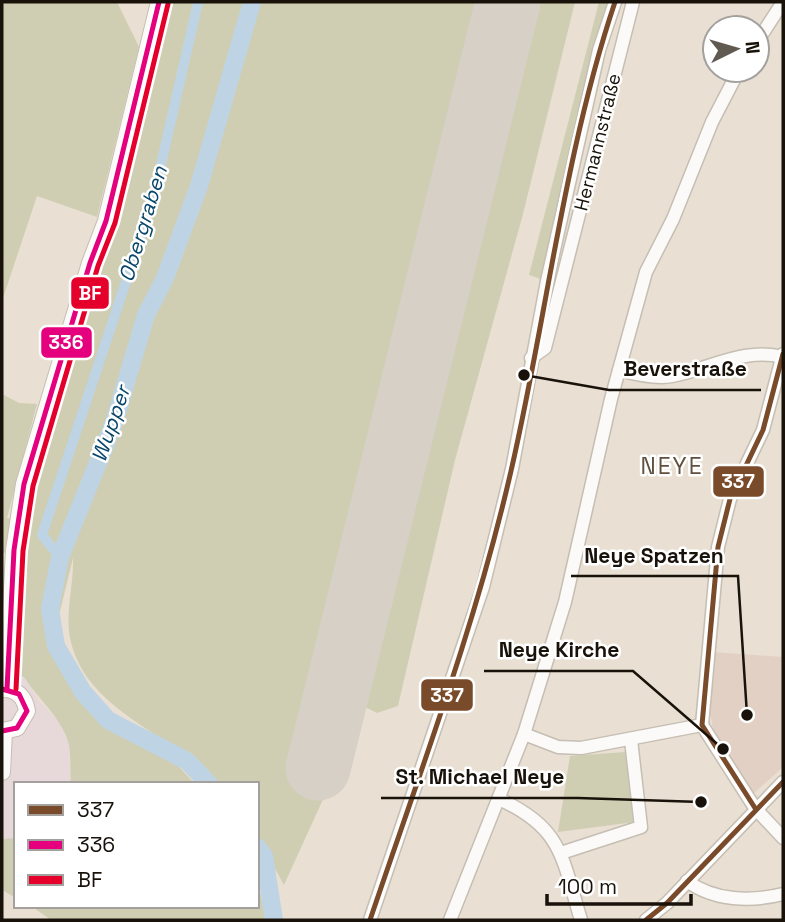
<svg xmlns="http://www.w3.org/2000/svg" width="785" height="922" font-family="'Space Grotesk',sans-serif">
	<style>
		.commercial { fill: #e7d8da }
		.education { fill: #e2d0c5 }
		.green { fill: #cfceb3 }
		.lines { fill: none; stroke-linecap: round; stroke-linejoin: round }
		.canal { stroke: #bed4e4; stroke-width: 10 }
		.river { stroke: #bed4e4; stroke-width: 18 }
		.runway { stroke: #d6d0c7; stroke-width: 65 }
		.minor-casing { stroke: #c5beb3; stroke-width: 15 }
		.major-casing { stroke: #c5beb3; stroke-width: 18 }
		.minor { stroke: #fcfaf8; stroke-width: 12 }
		.major { stroke: #fcfaf8; stroke-width: 16 }
		.bus-1-casing { stroke: #fff; stroke-width: 10 }
		.bus-2-casing { stroke: #fff; stroke-width: 10 }
		.bus-3-casing { stroke: #fff; stroke-width: 10 }
		.bus-1 { stroke: #7a4b2a; stroke-width: 5 }
		.bus-2 { stroke: #e5007d; stroke-width: 5 }
		.bus-3 { stroke: #e4002b; stroke-width: 5 }
		.labels { text-anchor: middle; stroke-width: 5; stroke-linejoin: round; paint-order: stroke }
		.street-label { font-size: 19px; fill: #18120a; stroke: #fff }
		.water-label { font-size: 21px; font-style: italic; fill: #08466c; stroke: #fff }
		.quarter-label { font-size: 23px; letter-spacing: 2px; fill: #60503d; stroke: #fff }
		.leader { fill: none; stroke: #18120a; stroke-width: 2.5 }
		.callout-dot { fill: #18120a; stroke: #fff; stroke-width: 2.5 }
		.callout-label { font-size: 21px; text-anchor: middle; font-weight: bold; fill: #18120a; stroke: #fff; stroke-width: 5; stroke-linejoin: round; paint-order: stroke }
		.line-badge { stroke: #fff; stroke-width: 2.5 }
		.badge-label { font-size: 19px; text-anchor: middle; font-weight: bold; fill: #fff }
	</style>
	<rect width="100%" height="100%" fill="#e9dfd2"/>
	<path class="commercial" d="M16,674L24,676L39,701L60,723L69,745L71,784H16V838L2,839V675Z"/>
	<path class="education" d="M713,652L783,657V767L753,794L713,729L708,700Z"/>
	<g class="green">
		<path d="M2,2H117L139,47L97,217L37,196L2,301Z"/>
		<path d="M167,2H575L523,214L455,460L398,706L377,713L365,707L284,885L257,836V784H220C174,734 85,712 70,638C65,614 74,583 73,558L51,648L87,699L115,725L158,744L195,784H71C70,771 71,757 69,745C63,719 38,699 24,677L16,674L22,555L2,553V394L19,403L37,404L7,518L24,520L52,408L113,223Z"/>
		<path d="M599,2H615L547,281L529,275Z"/>
		<path d="M625,752L635,822L558,832L570,756Z"/>
		<path d="M16,838V898L2,890V839Z"/>
		<path d="M257,877L266,920H51L31,906H257Z"/>
	</g>
	<g class="lines">
		<path class="canal" d="M60,557L42,535L153,200L198,2"/>
		<g class="river">
			<path d="M209,784L187,761L108,720L83,692L56,646L50,609L60,557L114,423L146,315L165,278L199,186L252,2"/>
			<path d="M257,847L264,856L274,920"/>
		</g>
		<path class="runway" d="M318,768L508,2"/>
		<defs>
			<g id="minor">
				<path d="M757,42L781,5"/>
				<path d="M783,354L763,430L730,499L718,547L702,725L755,808L783,838"/>
				<path d="M531,358L545,348L633,2"/>
				<path d="M619,370C634,374 657,379 672,376C710,369 744,347 783,357"/>
				<path d="M524,734L558,747L581,748L702,725"/>
				<path d="M499,799C563,828 562,858 581,920"/>
				<path d="M561,853L641,827L631,740"/>
				<path d="M687,881C714,901 751,902 783,894"/>
				<path d="M370,920L483,587L512,469L547,281L599,50L615,2"/>
				<path d="M450,920L524,734L565,602L611,399L646,272L673,219L712,122L739,70"/>
				<path d="M646,920L667,903L783,782"/>
			</g>
			<g id="major">
				<path d="M2,689C16,688 25,697 27,711L17,728L2,731"/>
				<path d="M7,689L14,550L24,484L90,263L106,221L159,2"/>
				<path d="M2,772L4,732"/>
			</g>
		</defs>
		<use href="#minor" class="minor-casing"/>
		<use href="#major" class="major-casing"/>
		<use href="#minor" class="minor"/>
		<use href="#major" class="major"/>
		<defs>
			<g id="bus-1">
				<path d="M755,808L702,725L718,547L730,499L763,430L783,354"/>
				<path d="M370,920C420,772 476,624 511,471C547,315 564,154 615,2"/>
				<path d="M646,920L667,903L783,782"/>
			</g>
			<g id="bus-2">
				<path d="M2,689L19,694L27,711L17,728L2,731"/>
				<path d="M7,689L14,550L24,484L90,263L106,221L159,2"/>
			</g>
			<path id="bus-3" d="M16,689L23,551L33,486L98,266L115,223L168,4"/>
		</defs>
		<use href="#bus-1" class="bus-1-casing"/>
		<use href="#bus-2" class="bus-2-casing"/>
		<use href="#bus-3" class="bus-3-casing"/>
		<use href="#bus-1" class="bus-1"/>
		<use href="#bus-2" class="bus-2"/>
		<use href="#bus-3" class="bus-3"/>
	</g>
	<g class="labels">
		<g class="street-label">
			<text transform="translate(597 142) rotate(-76)" y="7">Hermannstraße</text>
		</g>
		<g class="water-label">
			<text transform="translate(143 224) rotate(-73)" y="7">Obergraben</text>
			<text transform="translate(111 424) rotate(-71)" y="7">Wupper</text>
		</g>
		<g class="quarter-label">
			<text x="672" y="474">NEYE</text>
		</g>
	</g>
	<path class="leader" d="M524 375L609 390H761M747 715L738 576H571M723 749L633 671H484M701 802L578 798H381"/>
	<g class="callout-dot">
		<circle cx="524" cy="375" r="7"/>
		<circle cx="747" cy="715" r="7"/>
		<circle cx="723" cy="749" r="7"/>
		<circle cx="701" cy="802" r="7"/>
	</g>
	<g class="callout-label">
		<text x="685" y="376">Beverstraße</text>
		<text x="654" y="563">Neye Spatzen</text>
		<text x="559" y="657">Neye Kirche</text>
		<text x="480" y="784">St. Michael Neye</text>
	</g>
	<g class="line-badge">
		<rect x="70" y="276" width="40" height="34" rx="7" fill="#e4002b"/>
		<rect x="40" y="326" width="53" height="33" rx="7" fill="#e5007d"/>
		<rect x="712" y="465" width="53" height="33" rx="7" fill="#7a4b2a"/>
		<rect x="420" y="678" width="54" height="34" rx="7" fill="#7a4b2a"/>
	</g>
	<g class="badge-label">
		<text x="90" y="300">BF</text>
		<text x="66" y="349">336</text>
		<text x="738" y="488">337</text>
		<text x="447" y="702">337</text>
	</g>
	<rect width="785" height="922" fill="none" stroke="#18120a" stroke-width="7"/>
	<rect x="14" y="782" width="245" height="126" fill="#ffffff" stroke="#a3a09d" stroke-width="2"/>
	<rect x="28" y="805" width="35" height="10" fill="#7a4b2a" stroke="#a3a09d" stroke-width="2"/>
	<text x="77" y="817" font-size="21" fill="#18120a">337</text>
	<rect x="28" y="840" width="35" height="10" fill="#e5007d" stroke="#a3a09d" stroke-width="2"/>
	<text x="77" y="852" font-size="21" fill="#18120a">336</text>
	<rect x="28" y="875" width="35" height="10" fill="#e4002b" stroke="#a3a09d" stroke-width="2"/>
	<text x="77" y="887" font-size="21" fill="#18120a">BF</text>
	<g transform="translate(736 49) rotate(85)"><circle r="33" fill="#ffffff" stroke="#a3a09d" stroke-width="2"/>
	<path d="M0-5L12 26L0 18L-12 26Z" fill="#615a50"/>
	<text y="-10" font-size="19" font-weight="bold" text-anchor="middle" fill="#18120a">N</text>
	</g>
	<path d="M547 894v10h144v-10" fill="none" stroke="#18120a" stroke-width="3.5"/>
	<text x="558" y="894" font-size="21" fill="#18120a" stroke="#ffffff" stroke-width="5" paint-order="stroke">100 m</text>
</svg>
